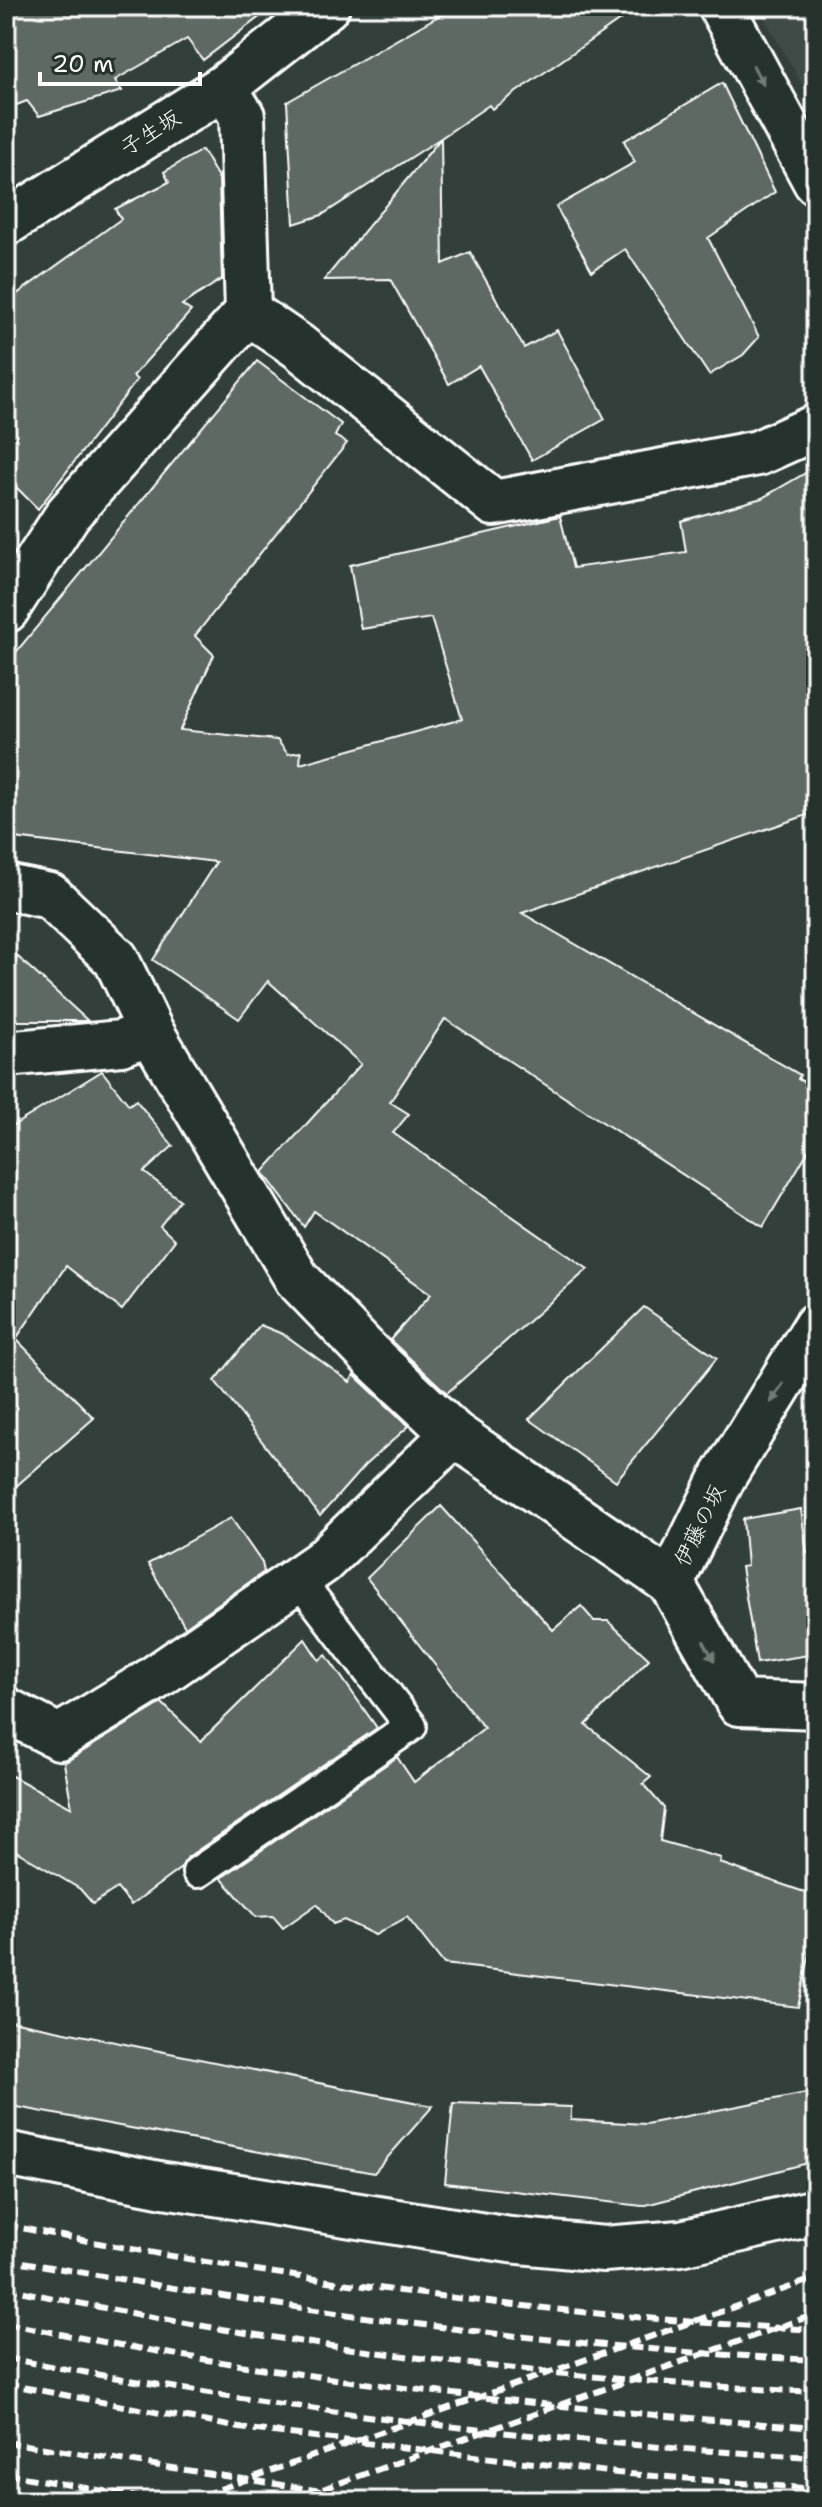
<svg xmlns="http://www.w3.org/2000/svg" width="822" height="2507" font-family="'Shantell Sans','Klee One',sans-serif">
	<style>
		.built { fill: #404c47 }
		.building { fill: #5f6964; stroke: #fff; stroke-width: 2 }
		.lines { fill: none; stroke-linecap: round; stroke-linejoin: round }
		.service-casing { stroke: #fff; stroke-width: 36 }
		.minor-casing { stroke: #fff; stroke-width: 50 }
		.tertiary-casing { stroke: #fff; stroke-width: 50 }
		.service { stroke: #26332d; stroke-width: 30 }
		.minor { stroke: #26332d; stroke-width: 44 }
		.tertiary { stroke: #26332d; stroke-width: 44 }
		.rail { stroke: #fff; stroke-width: 6; stroke-dasharray: 12 6; stroke-linecap: butt }
		.oneway { fill: #727a76 }
		.labels { text-anchor: middle; stroke-width: 6; stroke-linejoin: round; paint-order: stroke }
		.street-label { font-size: 22px; fill: #fff; stroke: #26332d }
	</style>
	<rect width="100%" height="100%" fill="#333f3a"/>
	<filter id="ink" filterUnits="userSpaceOnUse"><feTurbulence type="fractalNoise" baseFrequency=".0125" numOctaves="2"/><feDisplacementMap in="SourceGraphic" scale="16" xChannelSelector="R" yChannelSelector="G"/><feConvolveMatrix kernelMatrix="1 2 1 2 8 2 1 2 1" color-interpolation-filters="sRGB"/></filter>
	<g filter="url(#ink)">
		<path class="built" d="M757,6H816V108Z"/>
		<g class="building">
			<path d="M6,6H274L203,60L187,39L115,80L122,91L39,116L27,101L6,109Z"/>
			<path d="M456,6H640L492,109L489,105L441,138L443,264L470,252L524,348L557,330L605,419L532,460L479,366L449,384L390,279L324,280L441,138L322,215L294,224L287,102Z"/>
			<path d="M722,83L775,192L708,238L759,337L743,355L709,375L625,249L592,271L556,207L635,162L624,141Z"/>
			<path d="M202,150L219,179L222,279L182,305L191,311L133,376L137,380L38,509L6,477V302L121,219L115,209L169,182L164,172Z"/>
			<path d="M257,361L341,424L335,436L347,443L195,636L214,655L180,730L277,740L288,754L301,752L300,764L462,719L431,618L361,629L350,565L560,516L573,568L686,552L681,521L762,498L816,467V812L522,913L800,1075L798,1079L816,1088V1138L763,1227L445,1019L390,1102L409,1114L393,1133L588,1269L447,1393L390,1340L431,1294L314,1211L304,1227L263,1172L361,1064L268,981L239,1019L153,960L216,862L6,837V664Z"/>
			<path d="M6,946L88,1021H6Z"/>
			<path d="M102,1071L129,1105L136,1100L173,1146L144,1172L180,1200L160,1226L175,1240L122,1310L66,1266L16,1339L94,1418L6,1495V1130Z"/>
			<path d="M644,1307L717,1358L616,1481L529,1419Z"/>
			<path d="M260,1325L285,1335L350,1382L354,1375L409,1426L365,1465L320,1516L215,1381Z"/>
			<path d="M441,1506L553,1630L581,1606L594,1621H608L649,1659L586,1725L651,1777L643,1784L664,1808L660,1841L721,1858L720,1863L816,1896V1925L798,2007L444,1964L407,1917L375,1935L344,1920L333,1924L317,1904L283,1928L273,1916L256,1917L221,1878L397,1757L414,1782L484,1728L367,1578Z"/>
			<path d="M801,1509L807,1553L811,1552L816,1576V1654L757,1663L741,1567L747,1566L743,1519Z"/>
			<path d="M231,1518L262,1563L264,1572L185,1627L148,1564Z"/>
			<path d="M305,1639L319,1660L326,1655L377,1728L188,1857L181,1868L131,1905L117,1888L93,1904L80,1889L6,1845V1773L72,1808L64,1763L162,1703L201,1741Z"/>
			<path d="M6,2020L433,2106L374,2173L6,2105Z"/>
			<path d="M816,2091V2161L642,2206L445,2183L453,2103L571,2107V2120L646,2124Z"/>
		</g>
		<g class="lines">
			<defs>
				<path id="service" d="M198,1872L411,1726L298,1579"/>
				<g id="minor">
					<path d="M721,6L816,182"/>
					<path d="M6,223L224,87L327,6"/>
					<path d="M248,312L298,346L494,503L758,453L816,427"/>
					<path d="M6,610L68,514L248,312L242,116L224,87"/>
					<path d="M6,887L50,896L116,959L151,1032L297,1279L372,1357L454,1434L671,1583L739,1703L816,1706"/>
					<path d="M6,1054L121,1043L151,1032"/>
					<path d="M671,1583L723,1477L816,1326"/>
					<path d="M6,1710L59,1737L149,1682L322,1562L454,1434"/>
				</g>
				<path id="tertiary" d="M6,2154L164,2185L510,2240L604,2249L681,2243L816,2212"/>
			</defs>
			<use href="#service" class="service-casing"/>
			<use href="#minor" class="minor-casing"/>
			<use href="#tertiary" class="tertiary-casing"/>
			<use href="#service" class="service"/>
			<use href="#minor" class="minor"/>
			<use href="#tertiary" class="tertiary"/>
			<g class="rail">
				<path d="M6,2225C273,2279 544,2315 816,2330"/>
				<path d="M6,2259C278,2308 540,2347 816,2360"/>
				<path d="M6,2288C271,2345 545,2379 816,2392"/>
				<path d="M6,2323C273,2378 544,2408 816,2428"/>
				<path d="M6,2358C274,2408 544,2444 816,2457"/>
				<path d="M6,2384L240,2428L617,2473L816,2489"/>
				<path d="M6,2442L385,2501"/>
				<path d="M6,2474L161,2501"/>
				<path d="M186,2501L816,2278"/>
				<path d="M289,2501L816,2314"/>
			</g>
		</g>
		<defs><path id="oneway-solid" d="M-6-.8H1V-3.2L6.5 0L1 3.2V.8H-6Z" transform="scale(2)"/></defs>
		<g class="oneway">
			<use href="#oneway-solid" transform="translate(758 75) rotate(62)"/>
			<use href="#oneway-solid" transform="translate(777 1393) rotate(123)"/>
			<use href="#oneway-solid" transform="translate(709 1651) rotate(61)"/>
		</g>
	</g>
	<g class="labels">
		<g class="street-label">
			<text transform="translate(150 132) rotate(-32)" y="8">子生坂</text>
			<text transform="translate(699 1525) rotate(-64)" y="8">伊藤の坂</text>
		</g>
	</g>
	<rect width="822" height="2507" fill="none" stroke="#26332d" stroke-width="32"/>
	<rect x="16" y="16" width="790" height="2475" fill="none" stroke="#fff" stroke-width="3" filter="url(#ink)"/>
	<path d="M40 72v12h160v-12" fill="none" stroke="#ffffff" stroke-width="4"/>
	<text x="52" y="72" font-size="24" fill="#ffffff" stroke="#26332d" stroke-width="6" paint-order="stroke">20 m</text>
</svg>
